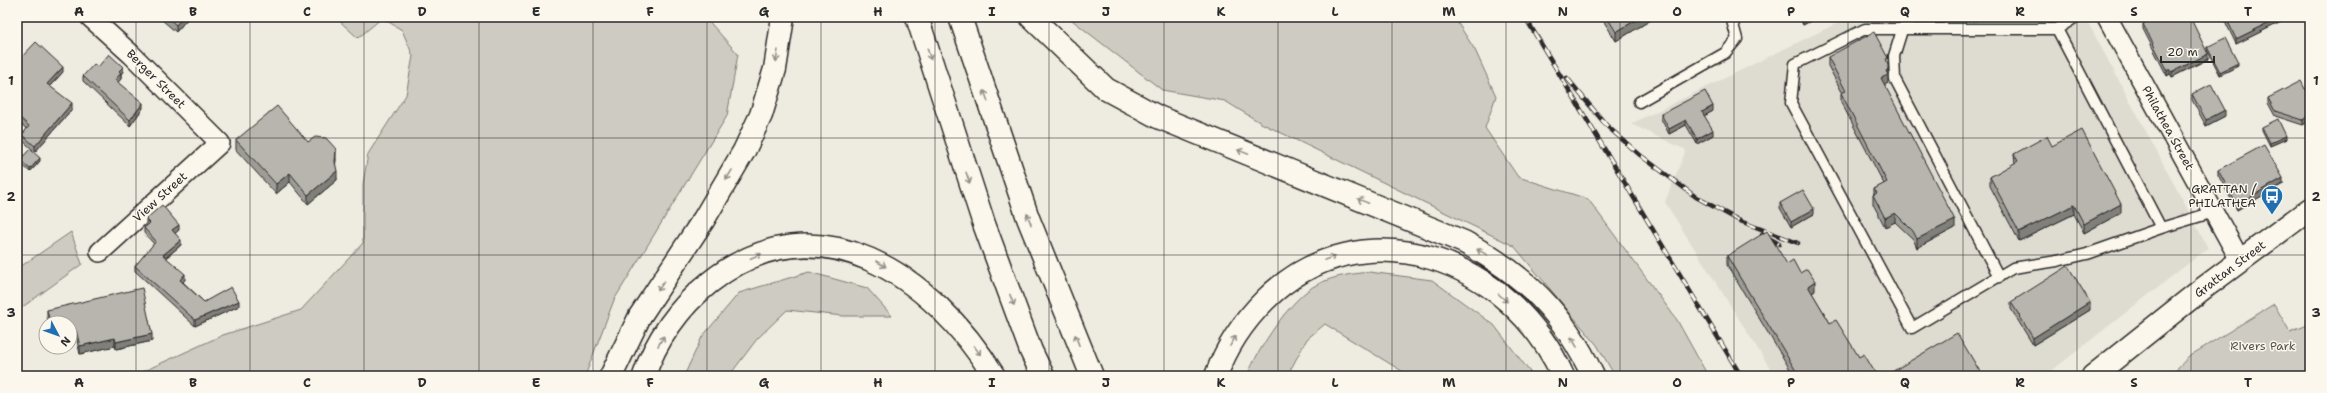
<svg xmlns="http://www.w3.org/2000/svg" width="2327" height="393" viewBox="0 0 2327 393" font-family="'Shantell Sans',sans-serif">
<rect width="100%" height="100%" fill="#eeebe0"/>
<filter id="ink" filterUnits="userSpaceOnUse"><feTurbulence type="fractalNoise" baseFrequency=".025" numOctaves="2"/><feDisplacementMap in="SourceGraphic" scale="8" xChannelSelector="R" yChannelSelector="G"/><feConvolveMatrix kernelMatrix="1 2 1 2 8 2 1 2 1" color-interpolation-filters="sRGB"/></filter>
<g filter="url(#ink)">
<!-- built -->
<path fill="#dedbd1" d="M1850 17H2085L2208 248 2045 376H1775L1665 202 1686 150 1631 124Z"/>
<!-- green -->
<path fill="#cecbc2" stroke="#7c7b76" d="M335 17H705L738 54 727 116 614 300 585 376H133L223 335 301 310 363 243V184L368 154 406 95 413 56 402 30 382 18 358 38Z
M1068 17H1454L1475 50 1496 96 1485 128 1518 177 1588 199 1677 320 1708 376H1615L1597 345 1514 246 1261 123 1225 101 1162 90Z
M71 232 82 264 17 311V269Z
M809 272 867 288 892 316H843L787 310 757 339 729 376H684L702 337 739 293Z
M1369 272 1432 280 1494 325 1533 376H1410L1325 324 1307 339 1287 376H1247C1258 349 1291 297 1318 284 1334 276 1351 274 1369 272Z
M2274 304 2290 332 2310 324V376H2169L2191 355Z"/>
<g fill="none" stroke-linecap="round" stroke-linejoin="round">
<!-- service casing -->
<g stroke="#2b2b2b" stroke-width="13">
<path id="service" d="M1903 27 1894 56 1895 79 1999 277
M2057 29 2161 228 2087 254 2057 261 2013 268 1912 328 1791 103 1795 64 1865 29H2057L2076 17
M1639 102 1725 53 1737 39 1731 17
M2161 228 2214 212"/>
</g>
<!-- minor casing -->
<g stroke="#2b2b2b" stroke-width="22">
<path id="minor" d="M90 17 132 55 220 143 100 252
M2107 17 2240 260"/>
</g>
<!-- secondary casing -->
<g stroke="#2b2b2b" stroke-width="25">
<path id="secondary" d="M2093 376 2201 290 2310 209"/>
</g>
<!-- motorway casing -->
<g stroke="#2b2b2b" stroke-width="25">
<path id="motorway" d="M917 17 984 224 1031 351 1043 376
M960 17 1028 218 1092 376
M1031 17 1106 89 1158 117 1464 242C1524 274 1564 313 1593 376
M611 376 640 316 704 219 744 151 761 115 775 69 783 17
M644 376C655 341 680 306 709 283 818 195 933 277 994 376
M1216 376C1226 348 1244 321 1265 300 1363 203 1511 260 1563 376"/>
</g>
<!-- service -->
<use href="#service" stroke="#fbf7ec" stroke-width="10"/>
<!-- minor -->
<use href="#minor" stroke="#fbf7ec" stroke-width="19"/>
<!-- secondary -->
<use href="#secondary" stroke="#fbf7ec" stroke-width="22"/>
<!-- motorway -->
<use href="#motorway" stroke="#fbf7ec" stroke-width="22"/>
<!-- rail casing -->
<g stroke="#2b2b2b" stroke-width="4.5">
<path id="rail" d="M1525 17 1741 376
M1567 78 1607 126 1640 155 1696 197 1740 221 1798 243
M1762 234 1779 244"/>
</g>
<!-- rail -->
<use href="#rail" stroke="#fbf7ec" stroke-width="3" stroke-dasharray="9" stroke-linecap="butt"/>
</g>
<!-- wall -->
<path fill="#9e9c96" stroke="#2b2b2b" d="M162 17H189L176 32 162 20Z
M1601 17H1656L1616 41Z
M1799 17H1818L1803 25Z
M2143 17H2197L2191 20 2208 59 2172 77 2170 74 2167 76 2143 29V24L2144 23 2143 22Z
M2223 17H2291L2236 44Z
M2207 47 2238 66 2220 75 2207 50Z
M1828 57 1888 64V83L1884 85 1955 228 1917 248 1913 239 1895 222 1885 227 1873 204V195L1874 194V189L1884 184 1841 102V93L1842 92 1828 66Z
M17 62 63 72 50 86 72 109 35 152 22 140V135L27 129 17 121Z
M123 72 121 74V79L118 82 143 108 130 126 83 81V76Z
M2305 89H2310V120L2303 125 2275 116 2268 103V98Z
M2192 94 2225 116 2206 126 2192 100Z
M1713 111 1704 116 1713 135 1697 144 1686 125 1669 134 1661 119V114Z
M2262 127 2286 139 2270 146 2262 130Z
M236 140 308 142 336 159 335 165 337 180 308 204 290 182 276 194 236 150Z
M2052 146 2121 213 2084 233 2074 214 2019 241 1990 186V177L2015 164 2014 154Z
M20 160 40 161 30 172 20 163Z
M2218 170 2283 184 2237 210 2218 175Z
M1780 203 1814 214 1791 227 1780 208Z
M146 219 179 230 175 233 181 245 166 258 185 280 183 282 204 302 239 306 195 326 135 271V266L154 244 144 233V228L147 226 146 225Z
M1727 256 1787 264 1800 273 1815 291 1812 293 1830 323 1859 357 1877 376H1794L1727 265Z
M2011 302 2090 310 2033 345 2011 309Z
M47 310 152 341 116 349 115 346 80 354 76 337 70 338V323H49L47 317Z"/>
<!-- shaded-wall -->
<path fill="#817f7a" stroke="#2b2b2b" d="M183 17H189L176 32V25Z
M1641 17H1656L1616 41V32Z
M1809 17H1818L1803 25V20Z
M2189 17H2197L2189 21Z
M2281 17H2291L2236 44V39Z
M2208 54V59L2172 77V72Z
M2238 63V66L2220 75V72Z
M63 67V72L47 89V84Z
M123 67V72L121 74V79L115 86V80L119 71Z
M1888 69V83L1881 87V78L1886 71Z
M2170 69V74L2167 76V71Z
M72 103V109L35 152V146Z
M143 103V108L130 126V120Z
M1713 106V111L1702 117V112Z
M2225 110V116L2206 126V120Z
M2310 114V120L2303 125V120Z
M1686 120V125L1669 134V129Z
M1713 130V135L1697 144V139Z
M2286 136V139L2270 146V143Z
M336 149V159L335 172V162Z
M40 158V161L30 172V169Z
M337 171V180L308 204V195Z
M290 173V182L276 194V184Z
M2283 178V184L2237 210V205Z
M2121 204V213L2084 233V224Z
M2074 205V214L2019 241V232Z
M1814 209V214L1791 227V222Z
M1895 213V222L1885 227V218Z
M1955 220V228L1917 248V239Z
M179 225V230L172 236V230Z
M181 240V245L163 260V255Z
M185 274V280L180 285V280Z
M1815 281V291L1808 295V286Z
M239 301V306L195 326V320Z
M2090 302V310L2033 345V338Z
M76 330V337L70 338V331Z
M152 334V341L116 349V342Z
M115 338V346L80 354V346Z"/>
<!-- building -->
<path fill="#b8b5ae" stroke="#2b2b2b" d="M167 17H183L176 25Z
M1607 17H1641L1616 32Z
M1802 17H1809L1803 20Z
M2144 17H2190L2208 54 2172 72 2170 69 2167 71 2143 24 2146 22Z
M2226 17H2281L2236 39Z
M1874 32 1888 58 1886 59 1888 64V69L1886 71 1888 75 1881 78 1955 220 1917 239 1913 231 1895 213 1885 218 1873 195 1877 193 1874 189 1887 182 1841 93 1846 91 1828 57Z
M2225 38 2238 63 2220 72 2207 47Z
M36 42 63 67 47 84 72 103 35 146 22 135 29 126 17 115V62Z
M109 54 123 67 119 71 121 73 115 80 143 103 130 120 83 76 94 64 98 67Z
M2301 81 2305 89H2310V114L2303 120 2275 111 2268 98Z
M2211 84 2225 110 2206 120 2192 94Z
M1705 91 1713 106 1702 112 1713 130 1697 139 1686 120 1669 129 1661 114Z
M277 106 308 142 315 137 326 138 336 149 335 162 337 171 308 195 290 173 276 184 236 140Z
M2278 119 2286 136 2270 143 2262 127Z
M2082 130 2121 204 2084 224 2074 205 2019 232 1990 177 2018 161 2014 154 2047 136 2052 146Z
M2264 145 2283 178 2237 205 2218 170Z
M30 149 40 158 30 169 20 160Z
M1803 190 1814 209 1791 222 1780 203Z
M162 205 179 225 172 230 181 240 163 255 185 274 180 280 204 302 231 287 239 301 195 320 135 266 156 241 144 228 150 223 146 219Z
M1767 231 1787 264 1793 260 1800 273 1807 269 1815 281 1808 286 1830 323 1836 320 1859 357 1864 354 1877 376H1799L1727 256Z
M2068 266 2090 302 2033 338 2011 302Z
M142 288 152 334 116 342 115 338 80 346 76 330 70 331V323H50L47 310Z
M1957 333 1982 375 1980 376H1885Z"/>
<!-- one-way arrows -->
<defs><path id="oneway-shaft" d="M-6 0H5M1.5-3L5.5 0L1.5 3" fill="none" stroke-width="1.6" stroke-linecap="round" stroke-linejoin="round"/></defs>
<g stroke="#93918c">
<use href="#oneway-shaft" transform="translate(929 54) rotate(72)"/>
<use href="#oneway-shaft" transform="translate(777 56) rotate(99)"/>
<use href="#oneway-shaft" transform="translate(986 96) rotate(-109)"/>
<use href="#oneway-shaft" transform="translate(1243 152) rotate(-158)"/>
<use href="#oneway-shaft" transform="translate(729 175) rotate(121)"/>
<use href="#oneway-shaft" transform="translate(968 178) rotate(71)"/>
<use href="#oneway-shaft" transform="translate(1363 201) rotate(-158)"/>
<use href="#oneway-shaft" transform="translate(1029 219) rotate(-111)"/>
<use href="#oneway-shaft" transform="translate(1482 252) rotate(-151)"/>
<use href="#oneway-shaft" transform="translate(756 256) rotate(-23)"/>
<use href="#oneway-shaft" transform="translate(1330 258) rotate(-19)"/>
<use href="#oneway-shaft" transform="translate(881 264) rotate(30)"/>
<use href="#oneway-shaft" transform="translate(661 286) rotate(125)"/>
<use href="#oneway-shaft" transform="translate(1503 298) rotate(42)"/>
<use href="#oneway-shaft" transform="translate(1012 300) rotate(69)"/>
<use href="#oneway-shaft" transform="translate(1077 340) rotate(-111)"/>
<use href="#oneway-shaft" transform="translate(661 341) rotate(-60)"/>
<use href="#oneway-shaft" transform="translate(1233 341) rotate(-59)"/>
<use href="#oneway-shaft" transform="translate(1574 342) rotate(-121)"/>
<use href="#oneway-shaft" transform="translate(977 350) rotate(55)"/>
</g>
</g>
<!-- grid -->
<path fill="none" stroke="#2b2b2b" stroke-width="1" stroke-opacity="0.55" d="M136 17V376M250 17V376M364 17V376M479 17V376M593 17V376M707 17V376M821 17V376M935 17V376M1049 17V376M1164 17V376M1278 17V376M1392 17V376M1506 17V376M1620 17V376M1734 17V376M1848 17V376M1963 17V376M2077 17V376M2191 17V376M17 138H2310M17 255H2310"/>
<!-- icons -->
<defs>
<g id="bus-pin" transform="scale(1.15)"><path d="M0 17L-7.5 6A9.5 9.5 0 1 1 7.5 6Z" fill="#1f6fb2" stroke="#fbf7ec"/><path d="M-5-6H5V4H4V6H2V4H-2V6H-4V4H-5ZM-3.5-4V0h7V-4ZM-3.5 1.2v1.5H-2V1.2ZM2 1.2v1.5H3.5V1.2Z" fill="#fff"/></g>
</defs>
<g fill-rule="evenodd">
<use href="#bus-pin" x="2272" y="196"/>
</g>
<g text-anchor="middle" stroke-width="3" stroke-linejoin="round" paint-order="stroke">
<!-- street labels -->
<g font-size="12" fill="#2b2b2b" stroke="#fbf7ec">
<text transform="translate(156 79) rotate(45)" y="4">Berger Street</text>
<text transform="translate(2168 128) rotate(61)" y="4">Philathea Street</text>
<text transform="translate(160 197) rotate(-42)" y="4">View Street</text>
<text transform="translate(2230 269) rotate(-37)" y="4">Grattan Street</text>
</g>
<!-- poi labels -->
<g font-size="12" fill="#2b2b2b" stroke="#fbf7ec" text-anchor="end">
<text x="2256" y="193">GRATTAN /<tspan x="2256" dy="14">PHILATHEA</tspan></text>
</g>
<!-- park labels -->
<g font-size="12" fill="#545351" stroke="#fbf7ec">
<text x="2263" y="350">Rivers Park</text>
</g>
</g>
<!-- margin -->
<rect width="2327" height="393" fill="none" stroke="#fbf7ec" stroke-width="44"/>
<!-- north arrow -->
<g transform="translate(58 335) rotate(131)"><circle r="19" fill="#fbf7ec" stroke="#a8a59f"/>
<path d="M0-3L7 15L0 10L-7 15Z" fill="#1f6fb2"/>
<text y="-6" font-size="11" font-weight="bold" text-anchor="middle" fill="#2b2b2b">N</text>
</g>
<!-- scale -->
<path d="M2161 56v6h53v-6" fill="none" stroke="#2b2b2b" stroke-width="2"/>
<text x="2167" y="56" font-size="12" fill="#2b2b2b" stroke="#fbf7ec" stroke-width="3" paint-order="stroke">20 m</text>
<rect x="22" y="22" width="2283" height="349" fill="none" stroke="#2b2b2b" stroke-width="1.5"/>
<g font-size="13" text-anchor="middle" font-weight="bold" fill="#2b2b2b">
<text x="79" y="16">A</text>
<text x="193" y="16">B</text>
<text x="307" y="16">C</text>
<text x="422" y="16">D</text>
<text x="536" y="16">E</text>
<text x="650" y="16">F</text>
<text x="764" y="16">G</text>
<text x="878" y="16">H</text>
<text x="992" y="16">I</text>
<text x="1106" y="16">J</text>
<text x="1221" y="16">K</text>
<text x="1335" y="16">L</text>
<text x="1449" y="16">M</text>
<text x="1563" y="16">N</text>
<text x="1677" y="16">O</text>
<text x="1791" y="16">P</text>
<text x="1905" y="16">Q</text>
<text x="2020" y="16">R</text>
<text x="2134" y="16">S</text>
<text x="2248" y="16">T</text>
<text x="11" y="85">1</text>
<text x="2316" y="85">1</text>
<text x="11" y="201">2</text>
<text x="2316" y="201">2</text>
<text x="11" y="317">3</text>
<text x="2316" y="317">3</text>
<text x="79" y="387">A</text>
<text x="193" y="387">B</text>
<text x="307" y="387">C</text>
<text x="422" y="387">D</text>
<text x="536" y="387">E</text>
<text x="650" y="387">F</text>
<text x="764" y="387">G</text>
<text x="878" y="387">H</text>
<text x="992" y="387">I</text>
<text x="1106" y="387">J</text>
<text x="1221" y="387">K</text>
<text x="1335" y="387">L</text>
<text x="1449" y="387">M</text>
<text x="1563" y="387">N</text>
<text x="1677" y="387">O</text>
<text x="1791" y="387">P</text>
<text x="1905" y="387">Q</text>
<text x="2020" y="387">R</text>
<text x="2134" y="387">S</text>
<text x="2248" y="387">T</text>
</g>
</svg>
